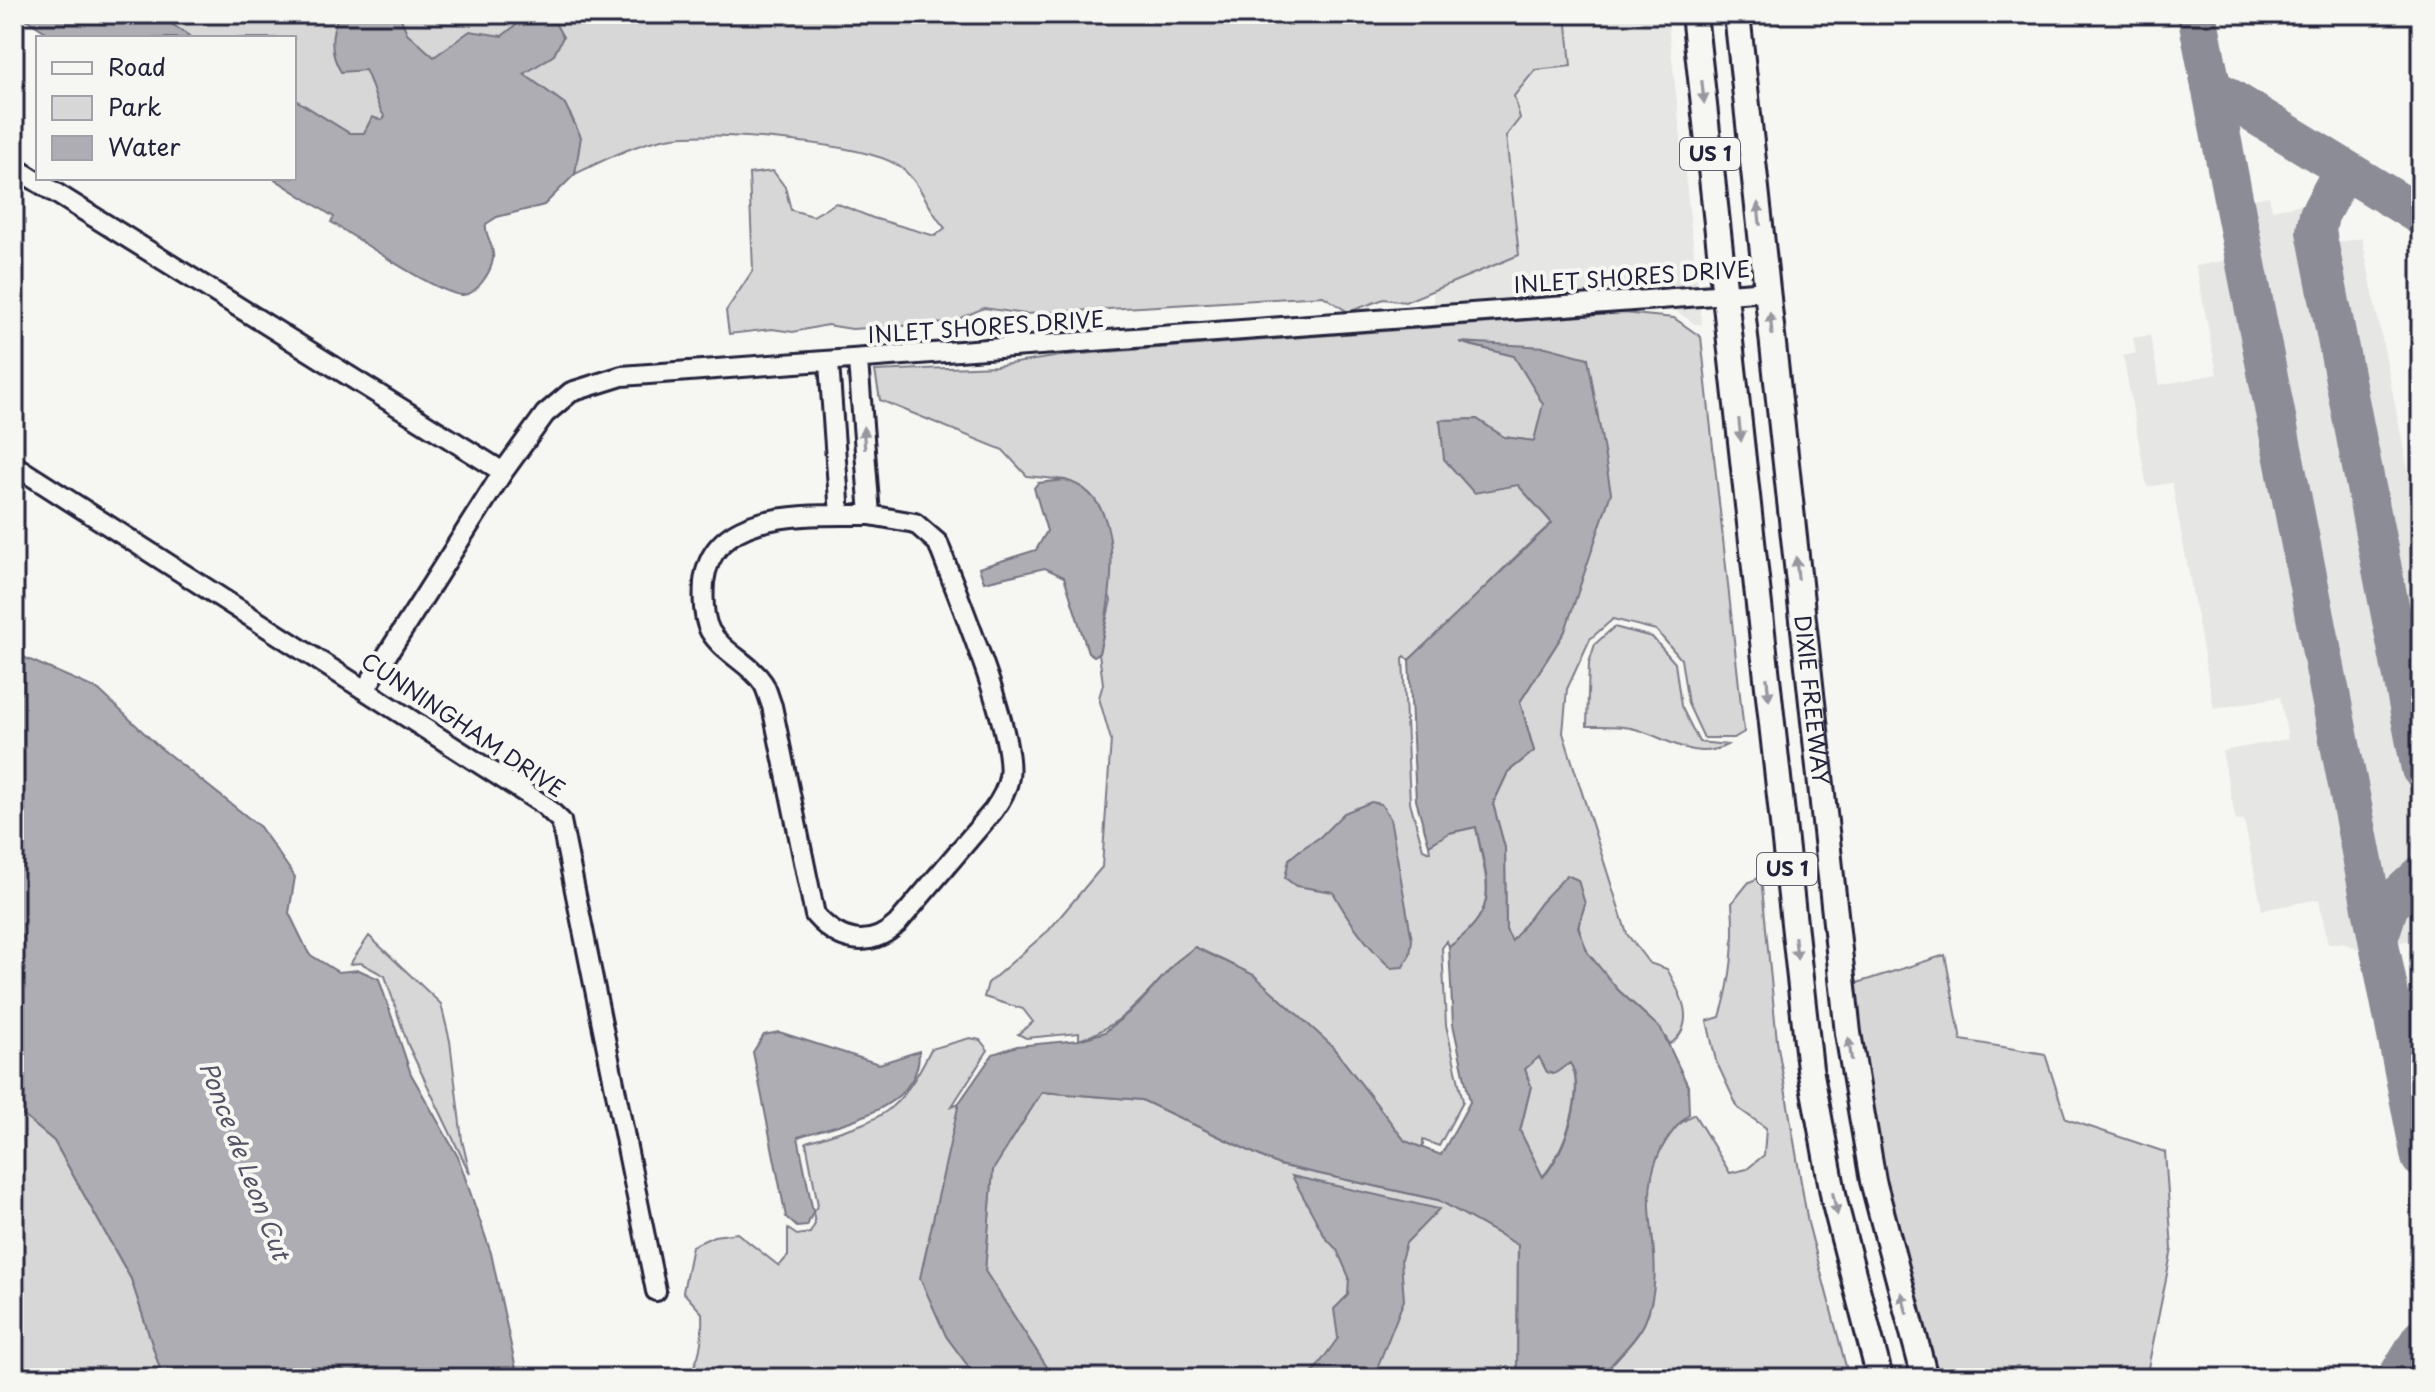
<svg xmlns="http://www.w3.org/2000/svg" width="2435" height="1392" viewBox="0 0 2435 1392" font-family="'Playpen Sans',sans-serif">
<rect width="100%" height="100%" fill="#f6f6f2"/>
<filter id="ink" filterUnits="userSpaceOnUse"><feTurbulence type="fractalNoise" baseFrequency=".0125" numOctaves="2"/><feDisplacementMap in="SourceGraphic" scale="16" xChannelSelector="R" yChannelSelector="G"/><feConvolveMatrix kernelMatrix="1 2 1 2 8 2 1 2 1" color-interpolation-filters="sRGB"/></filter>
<g filter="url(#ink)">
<!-- built -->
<path fill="#e6e6e4" d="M1562 14H1667L1702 324H1695L1676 311 1624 306 1434 322 1433 289 1515 215 1505 137 1520 118 1513 91 1529 81Z
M2269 196 2272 210 2309 203 2319 215 2329 244 2362 238 2421 536V938L2363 950 2343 943 2328 944 2319 899 2262 910 2244 820 2236 821 2222 751 2288 739 2280 697 2214 709 2172 483 2147 487 2123 356 2136 353 2133 338 2150 335 2160 385 2217 374 2196 266 2227 260 2217 206Z"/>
<!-- green -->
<path fill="#d7d7d7" stroke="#7c7c89" stroke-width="2" d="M157 14H1566L1571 66 1535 70 1514 96 1520 118 1506 136 1519 255 1405 302 1384 299 1348 312 1323 296 1025 314 984 308 949 323 852 329 827 325 793 332 772 329 729 334 726 311 753 270 749 174 773 171 785 187 791 210 813 216 836 203 873 218 935 236 945 228C927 209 921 180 897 165 862 143 716 131 673 137 639 142 606 159 575 174 584 114 570 108 523 74L398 134 349 133 294 99V38H192Z
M1623 313 1674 318 1701 337 1744 732 1734 738H1704L1688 704 1681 659 1656 630 1613 619 1590 639 1567 689 1563 733 1627 934 1649 963 1667 969C1681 994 1698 1024 1670 1044 1648 1006 1584 976 1579 928 1578 921 1583 911 1585 904L1541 902 1512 942 1506 930 1505 848 1493 804 1508 772 1534 751 1520 702 1565 631 1588 358 1465 344 1514 356 1544 404 1534 441 1504 437 1477 419 1440 421 1518 485 1552 523C1502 566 1460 617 1409 660L1405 656 1403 659 1410 802 1423 849 1430 852 1429 845 1449 833 1476 827C1486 884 1503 909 1449 947L1447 941 1442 948 1446 1025 1463 1101 1439 1146 1423 1140V1148L1405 1141 1331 1045 1177 961C1148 994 1122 1026 1079 1040V1033L1026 1038 1018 1034 1033 1022 1023 1009 984 997 988 983 1049 930 1102 867 1111 740 1099 698 1103 684 1099 653 1111 600 1065 480 1027 476 1003 450 880 400 875 371 996 366 1067 355Z
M1614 627 1652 637 1675 663 1681 706 1699 742 1727 745C1693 763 1664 735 1631 728 1617 725 1601 726 1587 726L1589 663 1595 644Z
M1761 877 1777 1041 1808 1223 1849 1378H1608L1607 1370C1619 1355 1639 1338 1645 1321 1667 1267 1626 1176 1669 1133 1676 1125 1686 1120 1694 1114L1730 1173 1747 1169 1764 1155 1766 1128 1738 1108 1716 1061 1707 1021 1720 1017C1732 978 1735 944 1732 903L1749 882Z
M369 936 441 1004 450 1041 462 1140 470 1174 408 1045 385 976 361 963 350 964Z
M1945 955 1961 1040 2045 1054 2066 1119 2165 1152 2172 1249 2146 1378H1935L1897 1248 1851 985Z
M970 1038 980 1040 988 1050 952 1106 959 1103 946 1336 977 1378H684C702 1365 703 1335 702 1313L683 1292 692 1246 714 1236 737 1233 779 1266 788 1256V1229L797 1235 810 1233 815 1224 813 1212 818 1205 806 1142C879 1119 895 1121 931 1049Z
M1539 1056 1547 1072 1553 1074 1570 1063C1587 1089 1563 1156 1542 1177L1520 1131 1531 1086 1525 1069Z
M1042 1092 1142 1100 1279 1165 1438 1200 1518 1245 1517 1378H1054L985 1272 993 1169Z
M14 1108 54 1141 131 1279 163 1378H14Z"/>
<!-- water -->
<path fill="#adadb3" stroke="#757583" stroke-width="2" fill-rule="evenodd" d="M18 14H157L192 38H55Z
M339 14H399L407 33 434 57 470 31 502 36 530 14H550L563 37 554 55 524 74 565 104 581 137 575 174 544 205 497 217 486 224C484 235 495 246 493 259 491 272 476 296 462 295 435 293 357 238 331 222L334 217 273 178H294V99L349 133H364L372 117 381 120 385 117C374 103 374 86 365 70L341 72C329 53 330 34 339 14Z
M1459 342 1546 347 1588 358 1611 493 1565 631 1520 702 1534 751 1508 772 1493 804 1505 848 1506 930 1512 941 1541 902 1567 875 1578 880 1585 904 1578 927 1588 953 1618 990 1661 1029 1688 1086 1689 1114C1613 1184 1677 1246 1645 1322 1638 1338 1619 1355 1607 1370L1608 1378H1517L1518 1245 1438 1200 1279 1165 1142 1100 1042 1092 993 1170 985 1271 1054 1378H977L946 1336 920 1278 959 1103 993 1054 1017 1046 1079 1040 1105 1032 1138 1005 1177 961 1195 947 1254 975 1331 1045 1405 1141 1441 1155 1470 1102 1453 1024 1449 947C1502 909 1488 884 1476 827L1449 833 1429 845 1416 800 1409 660 1552 523 1518 485 1474 493 1444 459 1440 420 1477 419 1504 437 1534 441 1543 404 1514 356ZM1539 1057 1547 1072 1554 1074 1570 1063C1588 1088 1563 1157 1543 1177L1520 1131 1531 1086 1525 1069Z
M1065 480C1132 498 1110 604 1099 653L1094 656 1088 652 1064 577 1045 568 984 582 979 568 1036 550 1047 531 1034 488 1038 483Z
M14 653 99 690 158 746 260 827 295 877 289 913 309 954 338 972 359 970 379 979 411 1074 458 1157 491 1253 518 1378H163L131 1279 54 1141 14 1108Z
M1371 802 1381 804 1390 818 1412 940 1410 955 1403 967 1391 968C1367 946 1349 922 1333 892L1296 886 1285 878 1289 859 1300 850 1320 837 1344 813Z
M779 1032 879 1064 919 1051C921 1110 841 1123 798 1137L813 1212 807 1226 797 1227 786 1217 753 1052 764 1035Z
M1292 1176 1439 1209 1406 1243 1401 1260 1404 1300 1373 1378H1309L1338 1338 1334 1309 1348 1295 1349 1277 1337 1250 1325 1237Z"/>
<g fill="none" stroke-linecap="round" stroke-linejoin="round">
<!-- taxiway -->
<path stroke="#8c8c96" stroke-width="40" d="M2197 14 2421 1158
M2211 87 2421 216
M2344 169 2319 215 2316 231 2421 769
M2378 939 2389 905 2421 875
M2397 1378 2421 1339"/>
<!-- minor casing -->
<g stroke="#22223b" stroke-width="24">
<path id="minor" d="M14 167 503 472
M858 361 870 515
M829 363 840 515
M14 465 544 805 561 821 656 1291
M870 515 915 523 938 543C956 593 1016 732 1009 777 1007 790 1001 800 993 811L897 924C869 950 839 942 815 915L772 706C769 699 767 689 763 683 750 663 723 653 710 631 703 618 703 597 704 582 713 506 814 516 870 515Z
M366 688 503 472 545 414 571 392 622 376 1768 291"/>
</g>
<!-- major casing -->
<g stroke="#22223b" stroke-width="30">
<g id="major">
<path d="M1694 14 1810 1069 1835 1204 1880 1378"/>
<path id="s1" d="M1737 14 1848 1033 1873 1181 1925 1378"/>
</g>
</g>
<!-- minor -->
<use href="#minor" stroke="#f6f6f2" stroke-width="18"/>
<!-- major -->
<use href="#major" stroke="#f6f6f2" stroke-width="24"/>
</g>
<!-- one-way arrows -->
<defs><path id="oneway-solid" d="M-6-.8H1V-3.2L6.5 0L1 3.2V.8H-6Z" transform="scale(2)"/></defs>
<g fill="#9797a0">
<use href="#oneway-solid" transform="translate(1703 92) rotate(84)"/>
<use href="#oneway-solid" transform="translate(1759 214) rotate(-96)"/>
<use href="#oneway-solid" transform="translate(1771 324) rotate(-96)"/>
<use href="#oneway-solid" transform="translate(1740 430) rotate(84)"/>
<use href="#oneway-solid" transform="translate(864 438) rotate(-94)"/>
<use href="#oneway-solid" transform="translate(1797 568) rotate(-96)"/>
<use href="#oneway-solid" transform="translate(1768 689) rotate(84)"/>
<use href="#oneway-solid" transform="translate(1796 948) rotate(84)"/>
<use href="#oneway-solid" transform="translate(1850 1049) rotate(-98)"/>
<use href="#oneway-solid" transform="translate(1835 1204) rotate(78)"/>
<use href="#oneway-solid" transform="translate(1904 1303) rotate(-105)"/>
</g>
</g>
<g text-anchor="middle" stroke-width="8" stroke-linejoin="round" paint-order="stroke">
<!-- shield labels -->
<g fill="#f6f6f2" stroke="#626272" stroke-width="2">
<rect x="1680" y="138" width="60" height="32" rx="6"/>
<rect x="1757" y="853" width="60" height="32" rx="6"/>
</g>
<g font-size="20" font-weight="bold" fill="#22223b">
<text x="1710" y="161">US 1</text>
<text x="1787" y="876">US 1</text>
</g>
<!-- street labels -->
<g font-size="22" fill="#22223b" stroke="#f6f6f2">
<text transform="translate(1632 277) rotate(-4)" y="8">INLET SHORES DRIVE</text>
<text transform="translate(986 327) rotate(-4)" y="8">INLET SHORES DRIVE</text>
<text dy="8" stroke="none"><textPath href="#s1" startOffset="690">DIXIE FREEWAY</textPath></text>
<text transform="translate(463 725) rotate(34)" y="8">CUNNINGHAM DRIVE</text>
</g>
<!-- water labels -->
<g font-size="24" font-style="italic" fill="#535365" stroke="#f6f6f2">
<text transform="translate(244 1161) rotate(69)" y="8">Ponce de Leon Cut</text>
</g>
</g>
<!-- margin -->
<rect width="2435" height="1392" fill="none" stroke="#f6f6f2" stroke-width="48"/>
<rect x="24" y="24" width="2387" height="1344" fill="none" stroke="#22223b" stroke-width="3" filter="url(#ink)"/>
<!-- legend -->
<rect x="36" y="36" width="260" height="144" fill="#f6f6f2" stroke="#a1a1a9" stroke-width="2"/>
<rect x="52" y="62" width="40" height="12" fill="#f6f6f2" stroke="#a1a1a9" stroke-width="2"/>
<text x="108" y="76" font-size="24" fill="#22223b">Road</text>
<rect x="52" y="96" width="40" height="24" fill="#d7d7d7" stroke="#a1a1a9" stroke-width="2"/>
<text x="108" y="116" font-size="24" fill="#22223b">Park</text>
<rect x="52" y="136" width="40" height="24" fill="#adadb3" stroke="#a1a1a9" stroke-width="2"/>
<text x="108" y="156" font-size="24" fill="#22223b">Water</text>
</svg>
